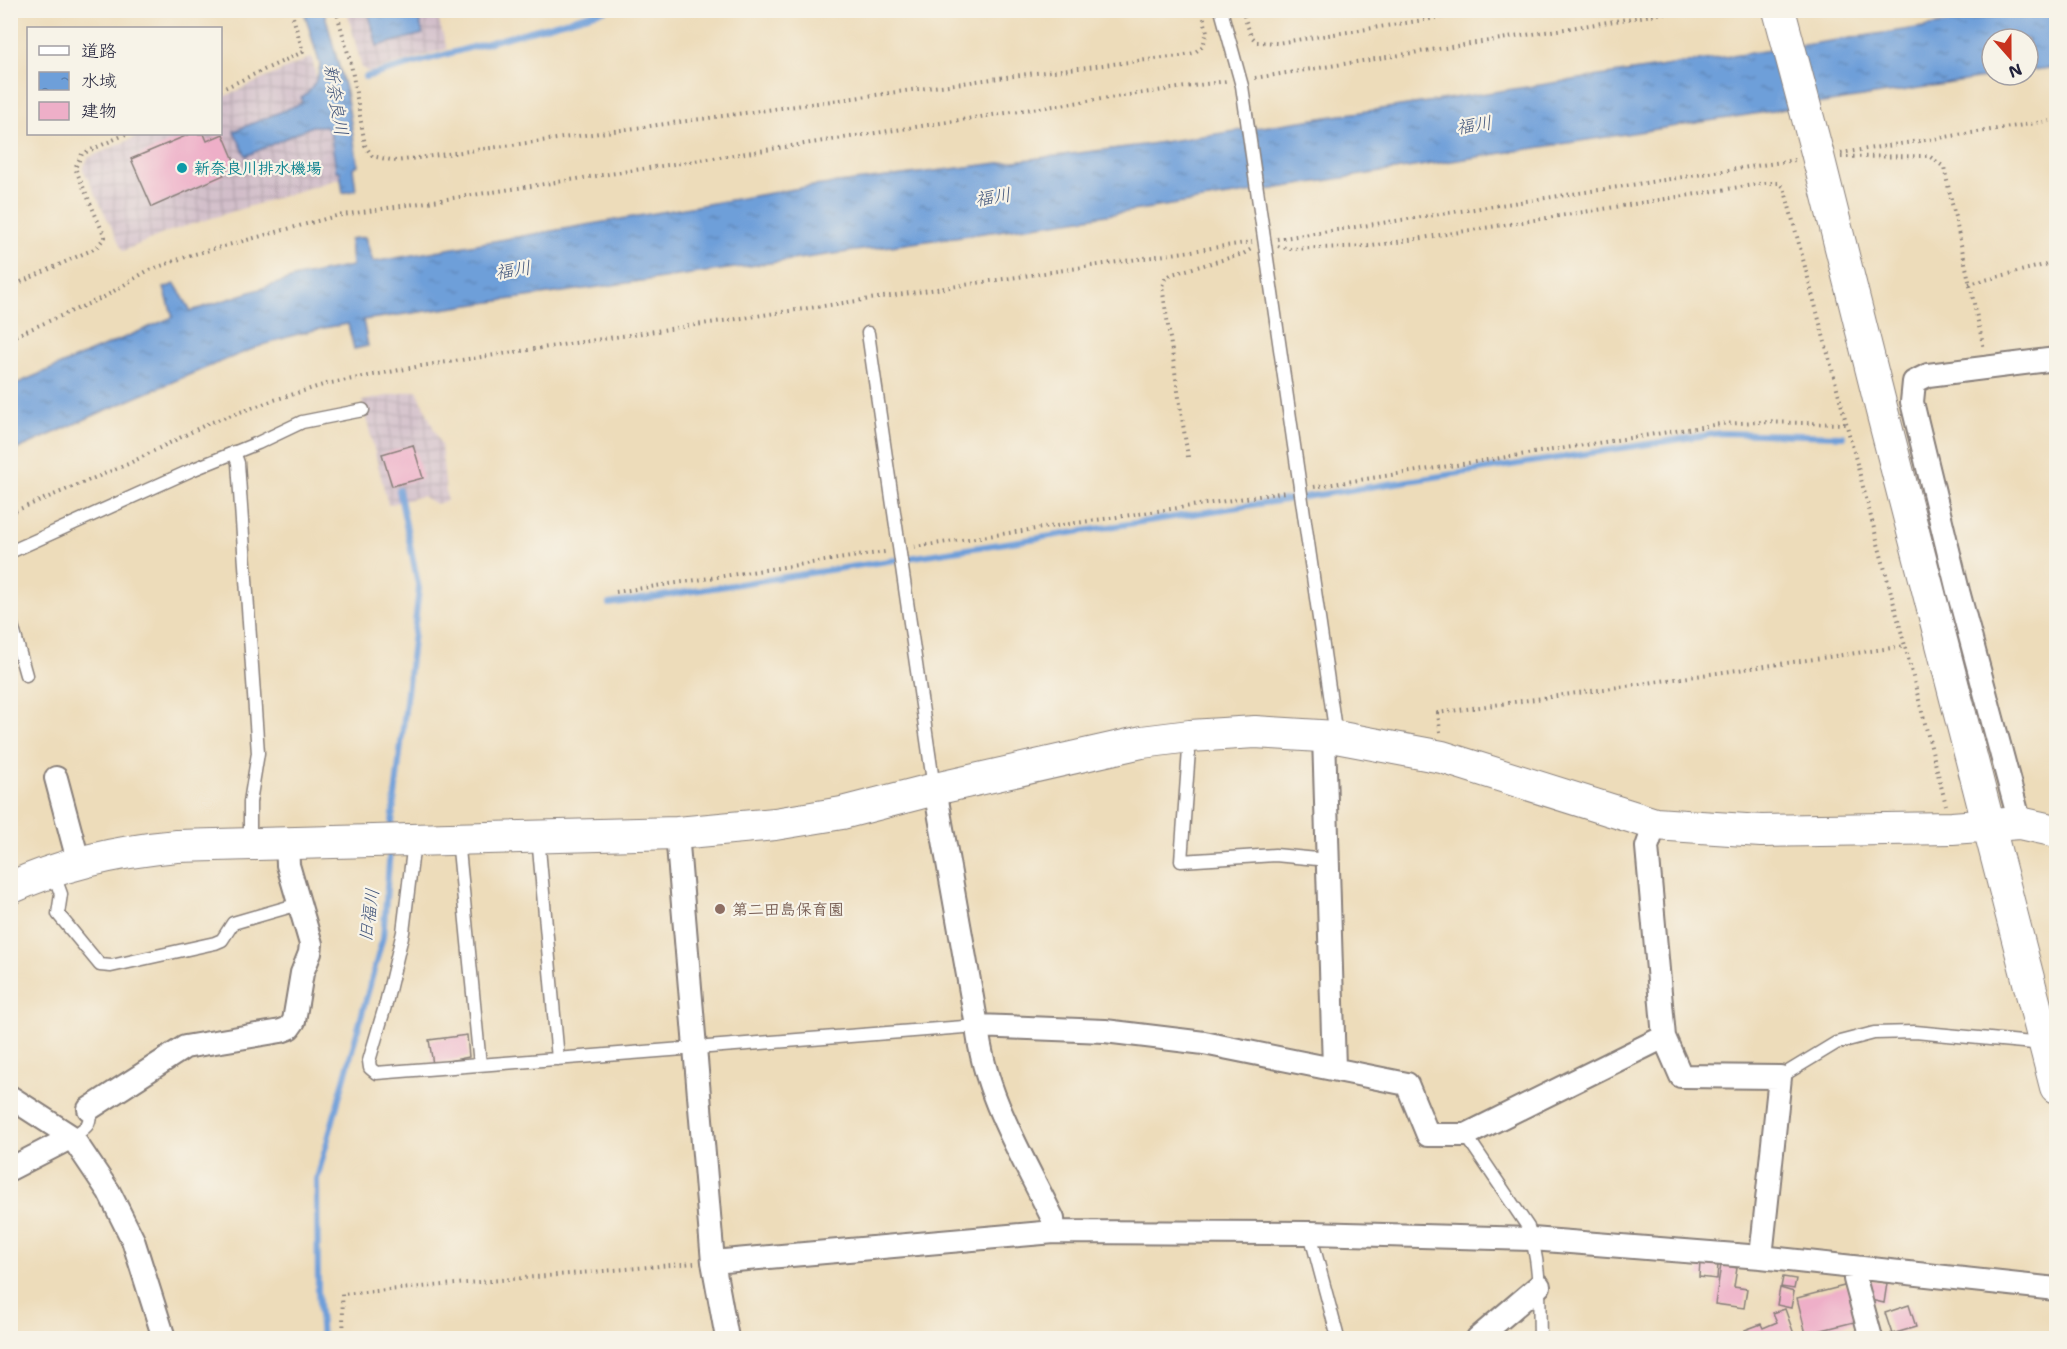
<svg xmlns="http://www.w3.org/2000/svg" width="2067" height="1349" viewBox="0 0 2067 1349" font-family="'Shantell Sans','Klee One',sans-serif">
<defs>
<pattern id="industrial-grid" width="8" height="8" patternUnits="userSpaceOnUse" patternTransform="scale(1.5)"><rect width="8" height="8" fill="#d1bdc9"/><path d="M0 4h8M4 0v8" fill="none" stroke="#b3a2ae"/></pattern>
<pattern id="water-ripples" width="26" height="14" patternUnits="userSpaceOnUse" patternTransform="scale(1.5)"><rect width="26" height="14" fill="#6e9fd9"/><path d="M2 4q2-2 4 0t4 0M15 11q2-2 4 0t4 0" fill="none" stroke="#5a81b1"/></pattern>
</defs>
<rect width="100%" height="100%" fill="#f7f3e8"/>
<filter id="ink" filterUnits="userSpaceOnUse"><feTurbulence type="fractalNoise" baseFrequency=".0167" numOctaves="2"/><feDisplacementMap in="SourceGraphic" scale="12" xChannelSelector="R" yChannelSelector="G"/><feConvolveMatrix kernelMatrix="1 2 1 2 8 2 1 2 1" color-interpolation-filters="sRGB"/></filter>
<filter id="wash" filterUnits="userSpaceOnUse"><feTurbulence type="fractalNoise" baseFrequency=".008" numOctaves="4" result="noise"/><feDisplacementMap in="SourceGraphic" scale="24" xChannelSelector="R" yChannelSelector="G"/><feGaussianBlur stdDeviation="1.35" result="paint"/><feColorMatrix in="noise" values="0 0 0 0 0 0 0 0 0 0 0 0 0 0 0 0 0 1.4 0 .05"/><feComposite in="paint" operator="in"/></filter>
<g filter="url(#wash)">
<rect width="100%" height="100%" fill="#eddcba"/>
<!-- industrial -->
<path fill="url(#industrial-grid)" d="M347 11H436L447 49 369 72 362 68Z
M312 57 326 126 331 135 335 170H340L341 178 170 231 123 251 83 169 88 158 143 134H220L221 98Z
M417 390 441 445 447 501 436 504 422 496 388 505 362 401Z"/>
<!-- water -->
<path fill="url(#water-ripples)" stroke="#48608a" stroke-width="1.5" d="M304 11H324L346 93 358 165 353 168 356 190 343 193 340 171H336L331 135 326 126H312L246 156 234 131 302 103 301 98C313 90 318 79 320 65Z
M368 11H417L423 34 377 46Z
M2029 11H2056V67L2028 71V39H1992V75H2003L1055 223 363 320 368 346 354 349 348 324C291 331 244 352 191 374 131 399 71 425 11 452V386L173 317 164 288 175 284 191 311 297 277 352 266 350 239 365 237 373 262 806 187 1143 145Z"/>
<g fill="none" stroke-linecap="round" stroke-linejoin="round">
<!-- stream -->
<path stroke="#6e9fd9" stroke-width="6" d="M365 77 606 10
M609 604 1720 433 1843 436
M391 831 419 589 399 490
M322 1338 318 1291 317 1179 383 937 390 850"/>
</g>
<g id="blocks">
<!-- building -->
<path fill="#eeafc8" d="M190 134H204L207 141 223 134 236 165 222 171 224 175 152 207 131 159Z
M413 445 423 478 392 486 382 454Z
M467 1035 469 1057 433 1064 429 1040Z
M1700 1262 1718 1264 1717 1279 1699 1277Z
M1721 1265 1737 1268 1734 1287 1747 1289 1744 1308 1715 1304Z
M1783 1277 1796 1279 1794 1289 1781 1287Z
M1869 1280 1887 1283 1884 1303 1866 1299Z
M1848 1285 1858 1321 1806 1334 1797 1298Z
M1780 1288 1794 1292 1791 1308 1777 1305Z
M1909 1305 1916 1327 1892 1334 1885 1313Z
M1785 1309 1794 1334 1783 1338H1749L1745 1330 1761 1324 1763 1328 1777 1322 1773 1313Z"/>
</g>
</g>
<g filter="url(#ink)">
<use href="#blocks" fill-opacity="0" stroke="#887f7a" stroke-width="1.5"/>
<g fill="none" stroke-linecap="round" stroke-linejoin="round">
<!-- lane casing -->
<g stroke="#887f7a" stroke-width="15">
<path id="lane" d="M1221 10 1242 86 1336 736
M868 333 934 788
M234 452 238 463 258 753 250 802V843
M10 552 194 469 258 443 302 422 363 410
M10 618 26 675
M1190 736 1181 861 1275 855 1328 860
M538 837 558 1059
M458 839 480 1065
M414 842 403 932 386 1003 369 1061 370 1068 376 1073 977 1026
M53 872 61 894 58 914 100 965 111 966 215 943 222 940 233 923 299 904
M1780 1077 1836 1043 1874 1033 1915 1032 2043 1044
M1466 1135 1528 1227C1541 1262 1539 1301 1540 1338
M72 1137C85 1128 92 1126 89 1109
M1310 1233 1338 1338"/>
</g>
<!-- street casing -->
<g stroke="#887f7a" stroke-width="26">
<path id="street" d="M1324 736 1334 1068
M56 778 79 864
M935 789 977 1026C984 1095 1023 1157 1053 1219L1054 1232
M2020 823 1958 591 1912 402 1914 382 1928 375 2056 359
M1655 824 1647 847 1664 1037 1681 1076 1780 1077 1761 1257
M677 833 713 1262 727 1338
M977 1026 1105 1031 1204 1043 1407 1084 1428 1135H1466L1664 1037
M10 1097 72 1137 109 1192 133 1240 164 1338
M89 1109 185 1047 281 1031 289 1028 294 1021 302 973 310 953 311 944 288 865 287 842
M10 1169 72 1137
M713 1262 1054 1232 1310 1233 1532 1239 1761 1257 2056 1289
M1856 1268 1855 1279 1871 1338
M1478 1338 1539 1286"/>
</g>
<!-- secondary casing -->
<g stroke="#887f7a" stroke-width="34">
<path id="secondary" d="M1779 10 1817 152 1883 415 2056 1087
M10 888C62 864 121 851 177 846L677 833 775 824 842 813 935 789 1142 742 1190 736 1255 732 1336 737 1442 757 1655 824 1761 831 1952 828 2020 823 2056 831"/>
</g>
<!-- path -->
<path stroke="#887f7a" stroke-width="4" stroke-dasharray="1.5 4.5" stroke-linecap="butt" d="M336 10 351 64 365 145 372 156 396 161 1028 74 1180 56 1194 53 1203 46 1207 32 1202 10
M1242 10 1251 36 1257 42 1277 43 1488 10
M1255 78 1684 10
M220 90 303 52 291 10
M1841 153 2056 120
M1841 157 1929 156 1944 167 1984 349
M1277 239 1795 160
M1278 246 1290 249 1372 246 1765 183H1779L1784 187 1905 646
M1969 284 2056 262
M10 287 96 248 105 237 75 168 82 154 126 134
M10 338 104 297 147 271 191 255 336 216 1032 109 1227 81
M1188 457 1162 286 1165 279 1172 274 1243 254 1253 248
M1314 487 1720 424 1759 422 1847 424
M10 513 128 464 209 423 274 400 326 384 421 366 1252 242
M914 547 1286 492
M616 592 885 552
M1440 732 1438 713 1905 646 1946 805
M344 1338 342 1294 694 1263"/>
<!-- lane -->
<use href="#lane" stroke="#fff" stroke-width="12"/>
<!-- street -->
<use href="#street" stroke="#fff" stroke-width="22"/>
<!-- secondary -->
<use href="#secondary" stroke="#fff" stroke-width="32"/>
</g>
</g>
<!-- markers -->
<circle fill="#0f9aa8" stroke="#f7f3e8" stroke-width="2" cx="182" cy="168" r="6"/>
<circle fill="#8d6e63" stroke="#f7f3e8" stroke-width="2" cx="720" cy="909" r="6"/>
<g text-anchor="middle" stroke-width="4.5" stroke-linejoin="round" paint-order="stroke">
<!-- culture labels -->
<g font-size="16" font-weight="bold" fill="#0d838f" stroke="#f7f3e8" text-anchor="start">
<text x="194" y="174">新奈良川排水機場</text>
</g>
<!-- education labels -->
<g font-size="16" font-weight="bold" fill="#785e54" stroke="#f7f3e8" text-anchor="start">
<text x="732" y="915">第二田島保育園</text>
</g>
<!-- water labels -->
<g font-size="18" font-style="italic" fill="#40547a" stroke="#f7f3e8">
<text transform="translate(336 100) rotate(81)" y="6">新奈良川</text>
<text transform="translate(1474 125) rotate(-9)" y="6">福川</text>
<text transform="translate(993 197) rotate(-9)" y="6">福川</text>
<text transform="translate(513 270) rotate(-9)" y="6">福川</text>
<text transform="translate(369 915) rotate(-82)" y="6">旧福川</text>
</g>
</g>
<!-- margin -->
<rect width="2067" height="1349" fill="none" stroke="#f7f3e8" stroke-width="36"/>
<!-- legend -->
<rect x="27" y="27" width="195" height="108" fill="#f7f3e8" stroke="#a29fa3" stroke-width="1.5"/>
<rect x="39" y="46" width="30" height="9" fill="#ffffff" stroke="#a29fa3" stroke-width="1.5"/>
<text x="81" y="57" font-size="18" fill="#22223b">道路</text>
<rect x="39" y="72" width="30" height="18" fill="url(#water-ripples)" stroke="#a29fa3" stroke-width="1.5"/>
<text x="81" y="87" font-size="18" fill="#22223b">水域</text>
<rect x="39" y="102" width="30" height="18" fill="#eeafc8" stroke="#a29fa3" stroke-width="1.5"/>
<text x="81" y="117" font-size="18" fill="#22223b">建物</text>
<!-- north arrow -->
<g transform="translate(2010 57) rotate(159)"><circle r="28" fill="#f7f3e8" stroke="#a29fa3" stroke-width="1.5"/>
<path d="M0-4.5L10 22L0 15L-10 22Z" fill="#c8321e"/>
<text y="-9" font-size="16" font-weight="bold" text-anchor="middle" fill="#22223b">N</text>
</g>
</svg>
